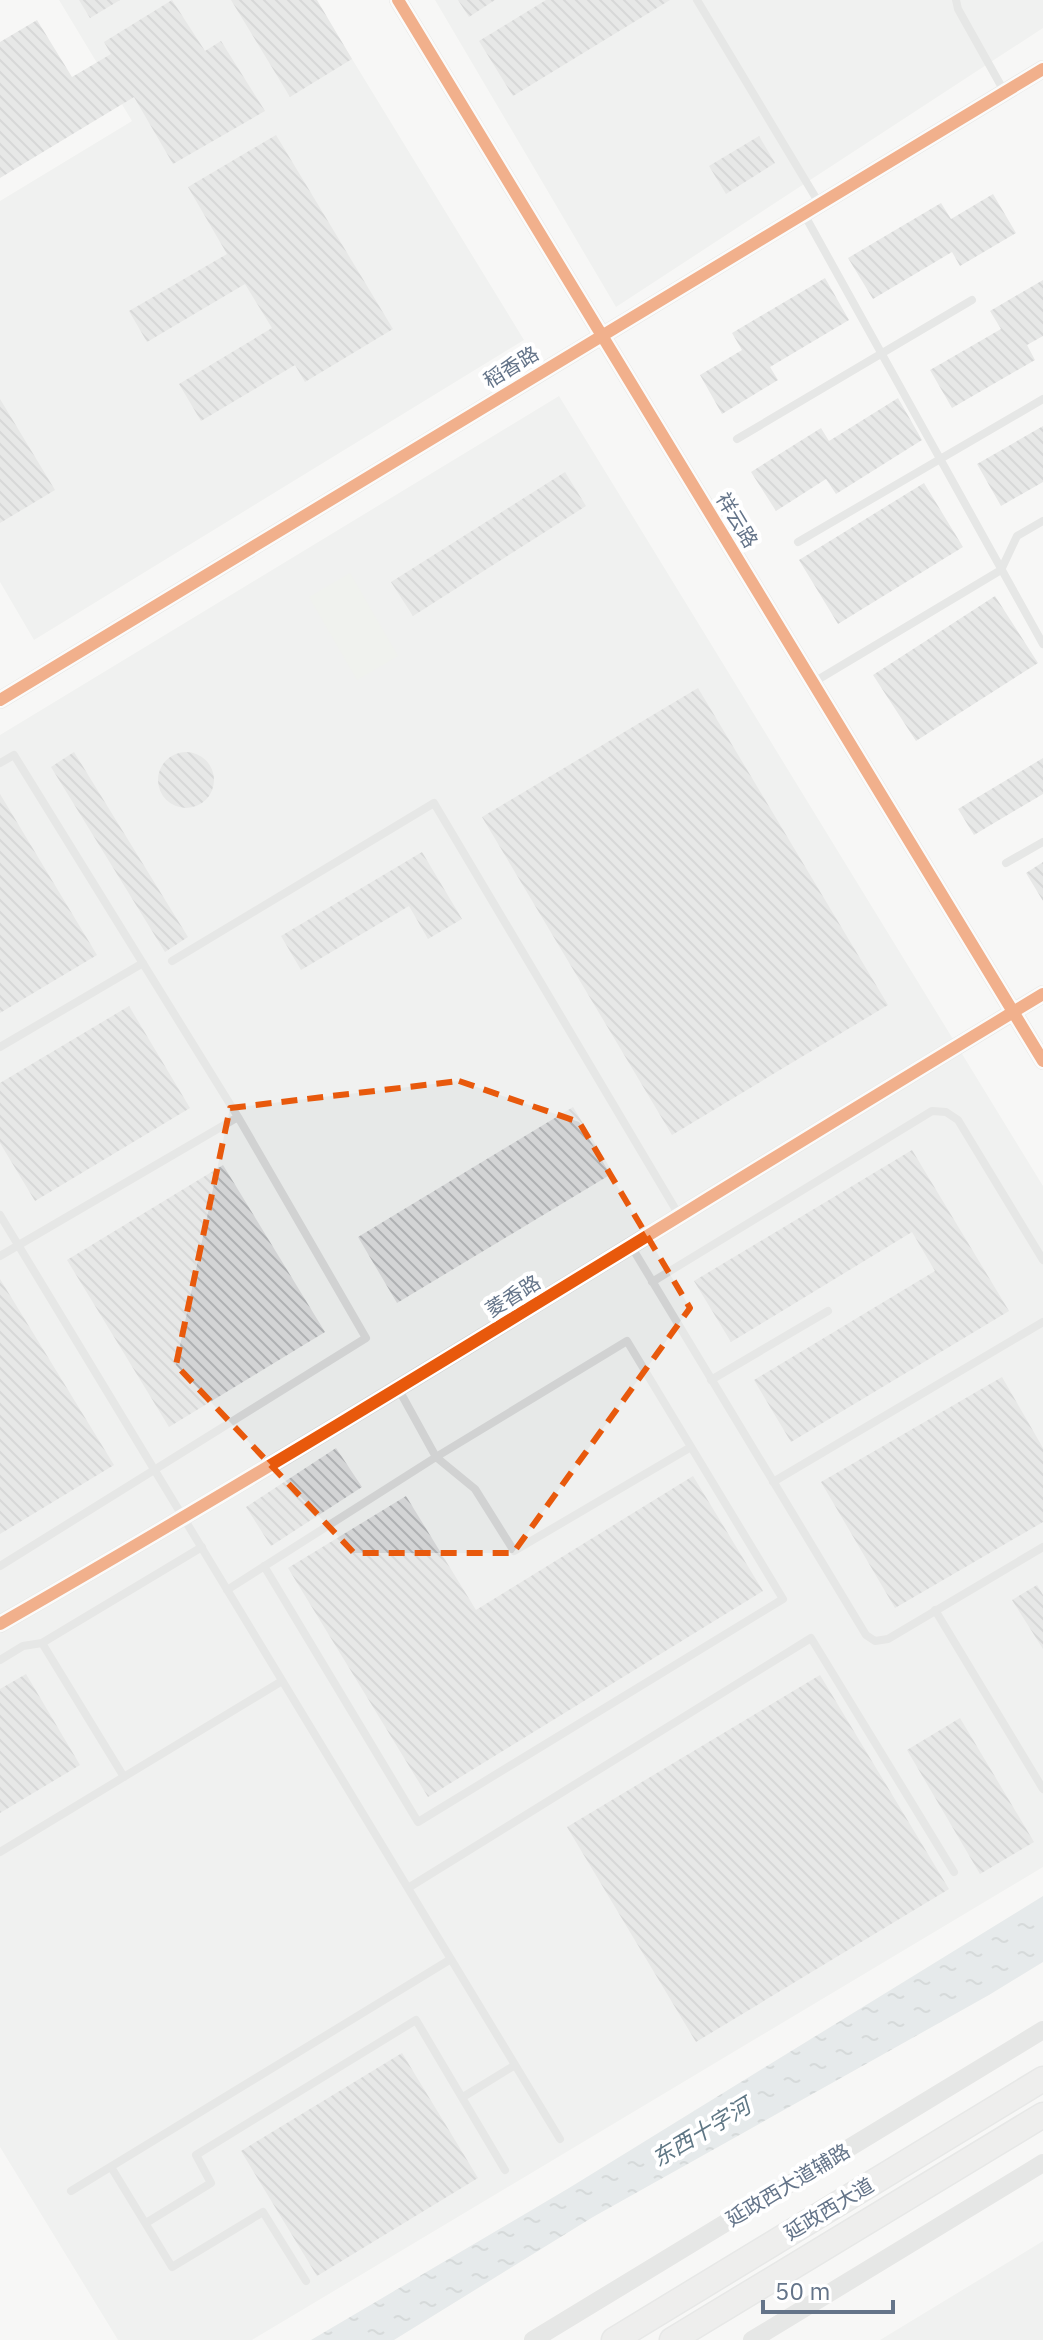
<svg xmlns="http://www.w3.org/2000/svg" width="1043" height="2340" viewBox="0 0 1043 2340" font-family="'IBM Plex Sans','Noto Sans SC',sans-serif">
<defs>
<pattern id="water-ripples" width="26" height="14" patternUnits="userSpaceOnUse" patternTransform="scale(2)"><rect width="26" height="14" fill="#d1d9dd"/><path d="M2 4q2-2 4 0t4 0M15 11q2-2 4 0t4 0" fill="none" stroke="#adb5b9"/></pattern>
<pattern id="building-back-hatch" width="6" height="6" patternUnits="userSpaceOnUse" patternTransform="scale(2)"><rect width="6" height="6" fill="#d3d4d5"/><path d="M-1 5l2 2M0 0l6 6M5-1l2 2" fill="none" stroke="#afb1b3"/></pattern>
</defs>
<rect width="100%" height="100%" fill="#f7f7f6"/>
<!-- built -->
<path fill="#e7e9e8" d="M59 0H316L524 340 34 640 0 582V201L132 121Z
M435 0H1043V28L616 307Z
M559 396 1043 1186V1867L252 2340H118L0 2147V735Z
M1043 2241V2340H880Z"/>
<!-- green -->
<path fill="#e6eae4" d="M350 573 398 656 357 680 309 597Z"/>
<!-- water -->
<path fill="url(#water-ripples)" d="M1043 1896V1962L989 1995 593 2217 394 2340H311L569 2188Z"/>
<!-- building -->
<path fill="url(#building-back-hatch)" d="M79 0H120L90 18Z
M172 0 205 51 221 41 265 111 173 164 134 97 0 178V42L37 20 72 77 111 54 104 42Z
M231 0H317L352 59 290 97Z
M458 0H495L469 17Z
M546 0H670L513 96 479 41Z
M276 135 393 329 305 382 295 365 201 421 179 384 272 328 245 284 147 342 129 311 227 254 188 187Z
M759 136 775 163 726 194 709 166Z
M993 194 1016 233 960 266 952 252 873 299 848 258 941 203 951 219Z
M825 278 849 320 770 367 778 380 722 414 700 375 742 350 732 333Z
M1043 280V336L1027 345 1035 360 952 408 930 370 1001 329 990 311Z
M898 398 922 440 836 494 826 479 776 511 751 472 821 428 829 441Z
M0 399 55 490 0 523Z
M1043 426V482L1001 506 977 464Z
M565 472 586 506 413 616 391 582Z
M924 483 963 547 838 624 799 560Z
M995 596 1038 663 916 741 873 675Z
M698 688 888 1005 672 1135 482 817Z
M158 780a28 28 0 1 1 56 0a28 28 0 1 1-56 0Z
M74 752 188 937 165 952 51 767Z
M1043 758V794L974 835 958 809Z
M0 794 97 955 0 1013Z
M422 852 462 919 428 939 409 906 301 970 281 936Z
M1043 862V901L1026 873Z
M129 1006 190 1108 35 1201 0 1143V1083Z
M573 1107 613 1173 397 1303 358 1237Z
M912 1150 1009 1311 791 1442 754 1380 935 1271 912 1232 731 1342 694 1281Z
M223 1165 325 1332 169 1427 67 1260Z
M0 1279 114 1465 0 1534Z
M1002 1377 1043 1448V1522L895 1608 821 1482Z
M336 1448 362 1487 271 1546 246 1507Z
M693 1476 763 1591 428 1797 288 1568 406 1496 476 1610Z
M1037 1585 1043 1595V1649L1012 1600Z
M26 1674 80 1765 0 1813V1689Z
M820 1675 949 1889 696 2042 567 1827Z
M960 1718 1034 1842 980 1874 907 1750Z
M402 2053 478 2178 317 2276 241 2151Z"/>
<g fill="none" stroke-linecap="round" stroke-linejoin="round">
<!-- primary casing -->
<g stroke="#d2d4d5" stroke-width="27">
<path id="primary" d="M614 2340 1043 2079
M672 2340 1043 2115"/>
</g>
<!-- service -->
<path stroke="#d1d2d2" stroke-width="8" d="M697 0 819 203
M956 0 958 9 1004 91
M804 214 1043 644
M737 439 972 300
M798 542 1043 399
M814 682 1001 570 1017 536 1043 521
M0 763 14 755 238 1117 366 1338 0 1566
M1006 863 1043 842
M172 961 434 803 679 1215
M0 1047 143 963
M0 1215 560 2139
M631 1246 866 1635 875 1641 888 1639 1043 1547
M0 1256 238 1117
M652 1282 932 1111 946 1112 958 1120 1043 1260
M711 1380 828 1311
M399 1390 436 1457 475 1489 514 1551 691 1447
M773 1482 1043 1322
M227 1590 436 1457 627 1341 783 1599 418 1822 264 1566
M935 1610 1043 1789
M0 1660 23 1646 42 1643
M124 1777 42 1643 202 1547
M0 1852 282 1681
M408 1888 811 1638 954 1872
M463 2097 515 2065
M111 2167 172 2267 263 2212 306 2281
M71 2191 451 1959
M146 2223 211 2183 196 2155 416 2020 505 2170"/>
<!-- tertiary -->
<path stroke="#d1d2d2" stroke-width="18" d="M398 0 1043 1061
M0 700 1043 69
M0 1624C352 1422 695 1204 1043 994
M533 2340 1043 2030
M752 2340 1043 2163"/>
<!-- primary -->
<use href="#primary" stroke="#e3e3e3" stroke-width="24"/>
<!-- cycleway casing -->
<g stroke="#fff" stroke-width="17">
<path id="cycleway" d="M398 0 1043 1061
M0 700 1043 69
M0 1624C352 1422 695 1204 1043 994"/>
</g>
<!-- cycleway -->
<use href="#cycleway" stroke="#e8590c" stroke-width="12"/>
</g>
<!-- marked area -->
<path d="M0 0H1043V2340H0ZM459 1081 579 1122 690 1308 513 1553H354L176 1365 230 1108Z" fill="#f7f7f6" fill-opacity=".55" fill-rule="evenodd"/>
<path fill="none" stroke="#e8590c" stroke-width="6" stroke-dasharray="16 10" stroke-linejoin="round" d="M459 1081 579 1122 690 1308 513 1553H354L176 1365 230 1108Z"/>
<g text-anchor="middle" stroke-width="8" stroke-linejoin="round" paint-order="stroke">
<!-- street labels -->
<g font-size="20" fill="#647489" stroke="#fff">
<text transform="translate(511 367) rotate(-31)" y="7">稻香路</text>
<text transform="translate(737 520) rotate(59)" y="7">祥云路</text>
<text transform="translate(513 1296) rotate(-32)" y="7">菱香路</text>
<text transform="translate(788 2185) rotate(-31)" y="7">延政西大道辅路</text>
<text transform="translate(829 2209) rotate(-31)" y="7">延政西大道</text>
</g>
<!-- water labels -->
<g font-size="22" font-style="italic" fill="#5f7785" stroke="#fff">
<text transform="translate(701 2132) rotate(-31)" y="8">东西十字河</text>
</g>
</g>
<!-- scale -->
<path d="M763 2300v12h130v-12" fill="none" stroke="#647489" stroke-width="4"/>
<text x="775" y="2300" font-size="24" fill="#647489" stroke="#ffffff" stroke-width="6" paint-order="stroke">50 m</text>
</svg>
